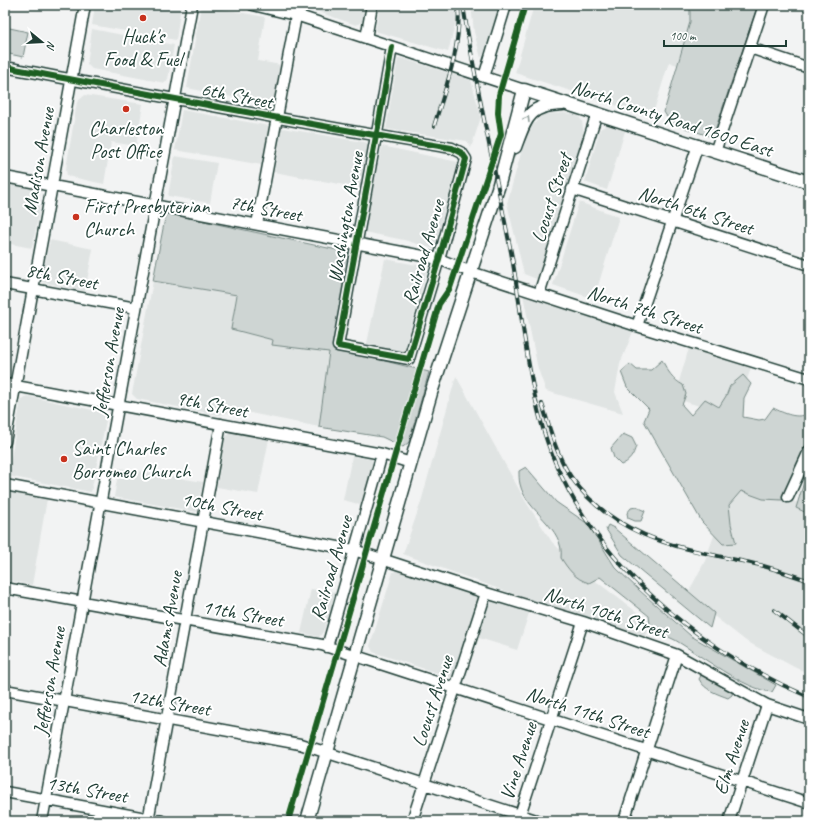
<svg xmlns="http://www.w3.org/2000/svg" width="814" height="826" viewBox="0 0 814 826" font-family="Caveat,sans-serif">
<rect width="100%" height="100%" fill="#f2f3f3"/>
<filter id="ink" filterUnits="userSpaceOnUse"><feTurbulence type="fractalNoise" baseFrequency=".025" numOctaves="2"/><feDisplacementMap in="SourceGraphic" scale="8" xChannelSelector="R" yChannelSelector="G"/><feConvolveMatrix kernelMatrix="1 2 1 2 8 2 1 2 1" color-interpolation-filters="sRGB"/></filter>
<g filter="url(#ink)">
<!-- built -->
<path fill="#e0e4e3" d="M95 5H181L176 40 92 25Z
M201 5 265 17 258 61 281 65 273 105 187 88Z
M317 5H368L366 16 362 22 356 25 316 11Z
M380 5H455L456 21 448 52 375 31Z
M471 5H500L484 53 481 58 474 32Z
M534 5H690V22L677 65 669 62 652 117 515 73Z
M92 29 174 45 168 79 165 83 92 69 87 64Z
M398 58H401L471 80 481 117 471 148 467 141 386 129Z
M85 95 143 104 136 146 111 142 104 184 67 176 66 169 77 102Z
M182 110 269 126 262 165 175 150Z
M564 113 577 114 582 121 584 135 539 280 524 274 507 203 525 139 533 125 543 114Z
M607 125 625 131 607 190 585 182 600 129Z
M282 128 369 143 361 188 274 172Z
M382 146 458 162 434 249 404 240 364 232Z
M175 156 217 163 210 203 168 196Z
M5 183 33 189 39 195V213L32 248 5 243Z
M579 202 619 217 594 299 553 285Z
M50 240 93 249 85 291 41 282Z
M385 259 428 267 403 355 366 348Z
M153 281 237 295 231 329 273 340 272 345 329 351 319 427 236 410 219 415 137 399 132 394Z
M523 295 634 329 620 364 615 392 623 413 546 391 538 369Z
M689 348 751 368 734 417 674 398Z
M456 376 526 502 552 542 581 570 650 622 646 637 516 595 403 554 421 502Z
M27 396 102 412 107 416 91 492 8 476 21 399Z
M231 431 269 439 258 494 217 487 225 438Z
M352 456 371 459 374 462 362 505 343 500Z
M119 468 203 482 197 512 114 497Z
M734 479 809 507V673L796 668 746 641 687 595 705 561Z
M9 492 47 499 32 585 5 580V494Z
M399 570 477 593 479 596 452 678 373 652 370 646 393 572Z
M311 589 337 592 323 632 319 637 301 633Z
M494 598 530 610 517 650 476 637 488 601Z"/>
<!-- green -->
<path fill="#ced5d3" stroke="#768984" d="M690 5H758L714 133 709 136 671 123 664 112 690 22Z
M5 27 28 32 23 57 5 53Z
M166 213 351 253 333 348 429 372 409 442 403 447 382 437 319 427 329 352 272 345 273 340 231 329 237 295 153 281Z
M662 360C667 370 673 380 683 385L686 394 682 405 691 415 705 399 719 407 726 396 730 386 743 375 751 384 744 398 743 417 759 420 765 419 773 408C784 413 797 420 809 413V438L782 500 763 499 741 491 729 505 731 524 736 543 723 544 702 522 644 421 649 409 627 387 621 372 630 364 637 370H651Z
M623 434 632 438 636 446C633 456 630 461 621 465L614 458 611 448Z
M526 467 556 502 588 524 615 567 639 590 691 636 776 685 772 692C745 690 699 654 675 640 668 636 659 634 651 632L649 616 600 577 589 583C575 579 568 569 561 558 565 527 526 512 520 484 519 480 519 475 519 471Z
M809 474V514L796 508 804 482Z
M636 507 645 511 641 521H635L628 518 627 513 631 508Z
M608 525 614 528 714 613 710 628 622 555 606 529Z
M703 672 733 689 732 695 728 698C718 694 704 690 699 679Z"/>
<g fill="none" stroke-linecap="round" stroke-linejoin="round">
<!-- minor casing -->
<g stroke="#1f3d34" stroke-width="13">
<path id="minor" d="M253 5 299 16 524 90
M366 38 372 5
M750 48 809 68
M5 67C154 95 303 124 452 148L462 153 466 159 439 259 409 359 338 346 376 136 377 133 392 47
M484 77 506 5
M715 152 764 5
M5 177 439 259 471 272 637 326 809 379
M572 189 809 265
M257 224 296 16
M5 284 136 308
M539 294 597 113
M637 326 698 145
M5 384 382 454 411 463
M5 442 85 5
M5 485 354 550 486 593 583 622 677 655 767 705 809 719
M788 497 809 451
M5 588 322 645 809 803
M327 647 382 454
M5 690 300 744 539 821
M5 792 162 821
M42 821 192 5
M148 821 221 424
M412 821 486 593
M518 821 583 622
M624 821 677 655
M729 821 767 705"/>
</g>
<!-- major casing -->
<g stroke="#1f3d34" stroke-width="15">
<path id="major" d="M515 147C526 118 528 105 563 104
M307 821 431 393 498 188 524 90 809 182"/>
</g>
<!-- minor -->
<use href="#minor" stroke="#fff" stroke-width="10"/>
<!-- major -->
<use href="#major" stroke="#fff" stroke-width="12"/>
<!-- rail casing -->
<g stroke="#1f3d34" stroke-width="4">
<path id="rail" d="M463 5C476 88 495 170 511 252 521 306 526 365 540 418 574 548 690 646 809 697
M434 126C446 86 462 46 458 5
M542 404C550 428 556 455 571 477 617 542 689 549 760 565 775 569 789 574 804 579L809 582
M774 610 809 637"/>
</g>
<!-- rail -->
<use href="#rail" stroke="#fff" stroke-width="2.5" stroke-dasharray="8" stroke-linecap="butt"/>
<!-- cycleway casing -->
<g stroke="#fff" stroke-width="8">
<path id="cycleway" d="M5 67C154 95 303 124 452 148L462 153 466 159 439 259 409 359 338 346 376 136 377 133 392 47
M288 821 439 304 450 288 501 134 498 113 499 95 525 5"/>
</g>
<!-- cycleway -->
<use href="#cycleway" stroke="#1b5e20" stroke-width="6"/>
</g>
<!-- one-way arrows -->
<defs><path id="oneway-chevron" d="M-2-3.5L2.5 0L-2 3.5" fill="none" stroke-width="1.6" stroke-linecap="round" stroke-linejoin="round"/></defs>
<use stroke="#8f9e9a" href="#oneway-chevron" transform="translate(527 119) rotate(-59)"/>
</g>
<!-- markers -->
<g fill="#c8321e" stroke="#fff" stroke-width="1.5">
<circle cx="143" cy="18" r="4"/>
<circle cx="126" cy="109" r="4"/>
<circle cx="76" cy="217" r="4"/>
<circle cx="64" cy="459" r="4"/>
</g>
<g text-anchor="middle" stroke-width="4" stroke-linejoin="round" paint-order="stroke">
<!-- poi labels -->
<g font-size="20" fill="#1f3d34" stroke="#fff">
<text x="143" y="43">Huck's<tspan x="143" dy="23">Food &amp; Fuel</tspan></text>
<text x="126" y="135">Charleston<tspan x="126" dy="23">Post Office</tspan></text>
<text x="84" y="213" text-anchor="start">First Presbyterian<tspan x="84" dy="23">Church</tspan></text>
<text x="72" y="455" text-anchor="start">Saint Charles<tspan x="72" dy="23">Borromeo Church</tspan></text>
</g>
<!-- street labels -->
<g font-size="20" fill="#1f3d34" stroke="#fff">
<text transform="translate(237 95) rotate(11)" y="7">6th Street</text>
<text transform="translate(672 118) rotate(18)" y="7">North County Road 1600 East</text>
<text transform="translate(38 161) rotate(-80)" y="7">Madison Avenue</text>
<text transform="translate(551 198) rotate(-72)" y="7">Locust Street</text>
<text transform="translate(266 208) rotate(11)" y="7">7th Street</text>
<text transform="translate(696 210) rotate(18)" y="7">North 6th Street</text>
<text transform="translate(345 217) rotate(-80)" y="7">Washington Avenue</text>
<text transform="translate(423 252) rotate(-74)" y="7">Railroad Avenue</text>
<text transform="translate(62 276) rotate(11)" y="7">8th Street</text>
<text transform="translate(645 309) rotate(18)" y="7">North 7th Street</text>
<text transform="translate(108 362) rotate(-80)" y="7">Jefferson Avenue</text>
<text transform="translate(212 404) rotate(11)" y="7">9th Street</text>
<text transform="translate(222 506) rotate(11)" y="7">10th Street</text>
<text transform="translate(331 568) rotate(-74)" y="7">Railroad Avenue</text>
<text transform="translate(606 612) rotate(18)" y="7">North 10th Street</text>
<text transform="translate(243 613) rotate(10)" y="7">11th Street</text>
<text transform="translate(167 619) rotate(-80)" y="7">Adams Avenue</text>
<text transform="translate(49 681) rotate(-80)" y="7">Jefferson Avenue</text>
<text transform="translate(432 701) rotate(-72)" y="7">Locust Avenue</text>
<text transform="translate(170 702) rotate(10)" y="7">12th Street</text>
<text transform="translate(588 712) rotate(18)" y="7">North 11th Street</text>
<text transform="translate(731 757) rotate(-72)" y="7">Elm Avenue</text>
<text transform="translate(518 761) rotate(-72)" y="7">Vine Avenue</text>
<text transform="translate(87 789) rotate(10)" y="7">13th Street</text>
</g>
</g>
<!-- margin -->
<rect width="814" height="826" fill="none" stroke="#fff" stroke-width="20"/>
<rect x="10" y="10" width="794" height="806" fill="none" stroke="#1f3d34" stroke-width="1.5" filter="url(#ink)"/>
<!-- north arrow -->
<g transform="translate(42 42) rotate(108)" stroke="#ffffff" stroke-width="3" paint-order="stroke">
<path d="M0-3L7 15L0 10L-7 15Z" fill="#1f3d34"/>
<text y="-6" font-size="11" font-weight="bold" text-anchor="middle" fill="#1f3d34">N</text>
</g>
<!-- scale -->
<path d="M664 40v6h122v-6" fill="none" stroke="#1f3d34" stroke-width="2"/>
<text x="670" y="40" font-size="12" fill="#1f3d34" stroke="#ffffff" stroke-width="3" paint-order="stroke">100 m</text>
</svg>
